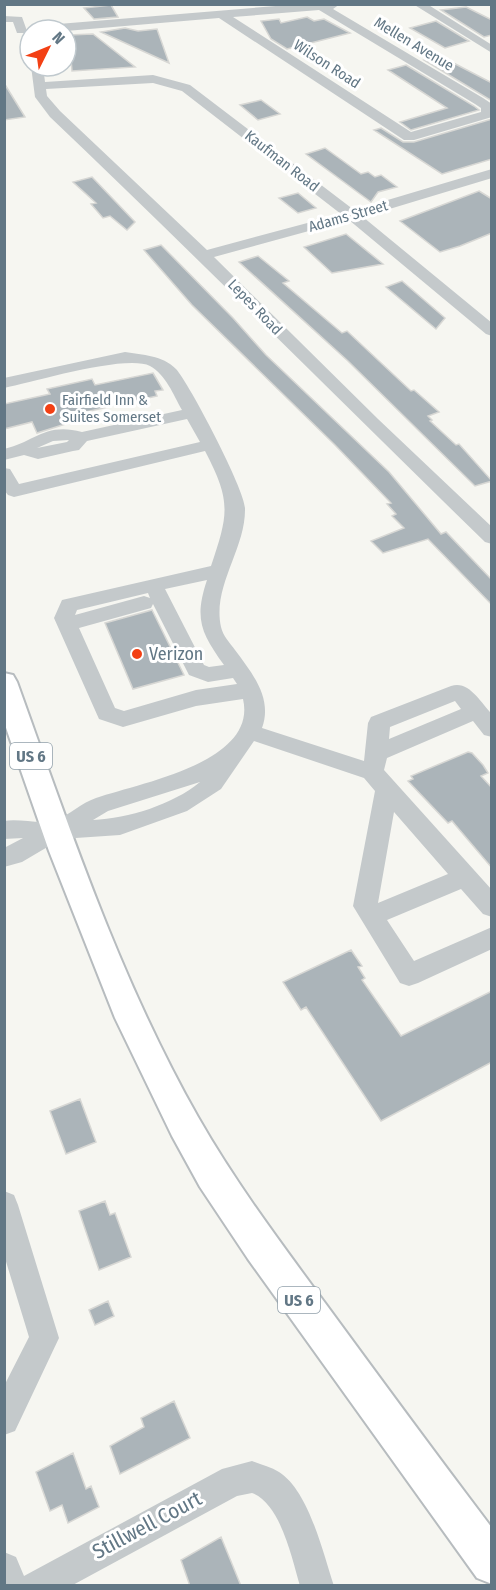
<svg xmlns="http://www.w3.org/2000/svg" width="496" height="1590" viewBox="0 0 496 1590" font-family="'Fira Sans Condensed',sans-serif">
<rect width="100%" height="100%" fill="#f6f6f1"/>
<!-- building -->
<path fill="#abb4b9" stroke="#d7d7d4" stroke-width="1.5" d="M111 5 118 17 94 19 84 8Z
M466 7 492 20V35L484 37 441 10Z
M307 17 314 21 324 19 350 33 287 49 271 39 261 21 279 19 281 23Z
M436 21 469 41 445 48 410 28Z
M125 28 138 31 157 29 169 63 101 32Z
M93 34 135 67 72 71 69 35Z
M440 56 492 83V101L424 60Z
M406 65 474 106 479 110 411 130 400 122 447 108 388 70Z
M4 83 25 117 4 120Z
M261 100 280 114 258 120 240 105Z
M492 119V159L442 174 374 130 381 128 403 142H414Z
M325 148 361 174 368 172 375 177 381 175 397 187 378 192 371 202 306 154Z
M92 177 135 222 127 230 110 216 103 218 91 204 96 203 73 182Z
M479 191 492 199V233L460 246 440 252 400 221Z
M298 193 316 208 298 213 279 198Z
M346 234 383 264 332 273 304 247Z
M161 245 233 318 266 355 389 472 441 534 446 532 492 580V605L428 539 383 553 371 541 404 528 392 516 396 514 387 504 391 503 335 445 192 305 144 250Z
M258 256 289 281 283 283 342 333 347 331 411 391 414 390 439 412 428 416 432 420 430 421 456 445 459 444 492 481 475 486 348 361 239 262Z
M402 281 445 318 436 329 386 287Z
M153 373 163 390 155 391 157 396 72 415 75 421 37 433 32 422 4 429V404L50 394 47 389 92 379 95 385Z
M152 610 184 675 133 689 105 623Z
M468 752 472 753 483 765 488 773 481 776 492 788V868L452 821 448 823 408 781 413 779 411 776Z
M351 950 362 966 358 967 365 978 362 980 401 1036 492 991V1062L381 1121 306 1007 301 1010 283 982Z
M80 1099 96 1142 66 1154 50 1111Z
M105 1201 110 1215 115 1213 131 1257 99 1270 79 1211Z
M108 1301 114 1316 95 1325 89 1310Z
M174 1401 190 1438 120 1474 110 1446 144 1427 141 1418Z
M73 1453 86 1489 91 1486 99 1507 68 1523 62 1505 50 1511 36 1472Z
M221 1537 241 1586H190L181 1560Z"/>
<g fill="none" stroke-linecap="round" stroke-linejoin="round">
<!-- major casing -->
<g stroke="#b7bcbf" stroke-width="4">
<path id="major" d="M4 673 13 675 17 682C70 829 120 980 198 1117 235 1182 280 1242 325 1303 380 1378 435 1453 492 1528V1584L477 1578 248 1259 200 1187 172 1136 115 1018 49 851 4 722Z"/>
</g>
<!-- minor -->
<path fill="#c4c9cb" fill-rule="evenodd" d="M300 4H340L333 9 483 98 492 104V117L414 140H404L219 18 66 31 30 30V33L28 30 34 26ZM319 10 475 104 481 108V112L411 132 233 17Z
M413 4H427L492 45V53Z
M4 16 22 17 27 31 25 33H17L13 22H4Z
M31 66H43L45 82 153 75 190 85 354 210 492 169V178L363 217 492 323V336L486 334 349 220 214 257 378 419 492 527V544L485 542C340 401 197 257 50 117L35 97ZM153 83 182 91 341 214 207 250 60 111 47 96 46 89Z
M125 352C143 355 162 355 176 369 189 383 245 490 245 508 246 549 212 586 221 627 223 636 230 643 235 650 252 673 273 698 262 728L364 761 368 723 371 717 451 686C469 680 480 702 492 714V737L484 735 473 721 387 758 384 770 492 890V917L483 914 461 889 387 920 414 961 492 927V949L418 983 409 986 400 983 353 906 375 791 364 778 254 741 221 789 187 811 120 835 61 839 22 862 4 867V848L23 838 4 839V821C20 818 41 825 55 820 70 815 81 803 96 798 139 783 258 763 243 699L196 706 123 727 99 719 54 618 62 600 211 566C229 513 231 501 205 451L14 497 8 495 4 490V468L10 469 19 484 200 442 187 419 87 441 79 450 73 451 38 459 24 455 4 460V449C35 442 45 422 82 432L182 410C173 394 166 375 150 366 126 354 34 382 4 388V378ZM69 440 67 442 37 448 53 441ZM207 580C194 619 201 633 224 665L209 667 204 665 165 589ZM148 593 150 598 144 596 75 615 77 610ZM153 604 189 675 208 682 233 678 237 684 196 690 124 711 115 708 79 628 151 608ZM455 701 461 709 389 739 390 727ZM200 782C172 805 129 818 93 820L108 811ZM394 812 448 874 378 903Z
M4 1191 14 1195 18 1205 59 1338 15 1431 4 1435V1386L29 1337 4 1255Z
M252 1461C260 1464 271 1467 279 1472 309 1491 323 1553 334 1586H300C292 1559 281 1504 252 1493L237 1496 71 1586H4V1552L16 1557 24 1576 222 1469Z"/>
<!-- major -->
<use href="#major" fill="#fff" fill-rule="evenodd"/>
</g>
<!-- markers -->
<g fill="#f34014" stroke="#fff" stroke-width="2">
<circle cx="50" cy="409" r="6"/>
<circle cx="137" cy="654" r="6"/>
</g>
<g text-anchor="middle" stroke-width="6" stroke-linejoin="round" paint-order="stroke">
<!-- far-street labels -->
<g font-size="15" fill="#627785" stroke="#fff">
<text transform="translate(414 44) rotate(31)" y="5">Mellen Avenue</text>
<text transform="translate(327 64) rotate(33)" y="5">Wilson Road</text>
<text transform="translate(282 161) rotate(38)" y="5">Kaufman Road</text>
<text transform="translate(348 216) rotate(-16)" y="5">Adams Street</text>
<text transform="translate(255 307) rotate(46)" y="5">Lepes Road</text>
</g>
<!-- far-poi labels -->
<g font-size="15" fill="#627785" stroke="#fff" text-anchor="start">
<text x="62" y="405">Fairfield Inn &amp;<tspan x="62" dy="17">Suites Somerset</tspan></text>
</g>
<!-- shield labels -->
<g fill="#fff" stroke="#91a0aa" stroke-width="1.5">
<rect x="10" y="743" width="42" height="26" rx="4.5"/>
<rect x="278" y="1287" width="42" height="26" rx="4.5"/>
</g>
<g font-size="16" font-weight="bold" fill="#627785">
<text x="31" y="762">US 6</text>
<text x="299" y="1306">US 6</text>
</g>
<!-- poi labels -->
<g font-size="18" fill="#627785" stroke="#fff" text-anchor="start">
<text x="149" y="660">Verizon</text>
</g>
<!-- near-street labels -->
<g font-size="21" fill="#627785" stroke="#fff">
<text transform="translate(147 1525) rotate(-28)" y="7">Stillwell Court</text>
</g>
</g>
<!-- border -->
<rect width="496" height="1590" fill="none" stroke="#627785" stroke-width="12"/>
<!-- north arrow -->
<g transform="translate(48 48) rotate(47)"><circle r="28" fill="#ffffff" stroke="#c0c9ce" stroke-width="1.5"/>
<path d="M0-4.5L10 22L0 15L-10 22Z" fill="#f34014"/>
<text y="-9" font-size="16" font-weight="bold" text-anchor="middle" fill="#627785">N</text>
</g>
</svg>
